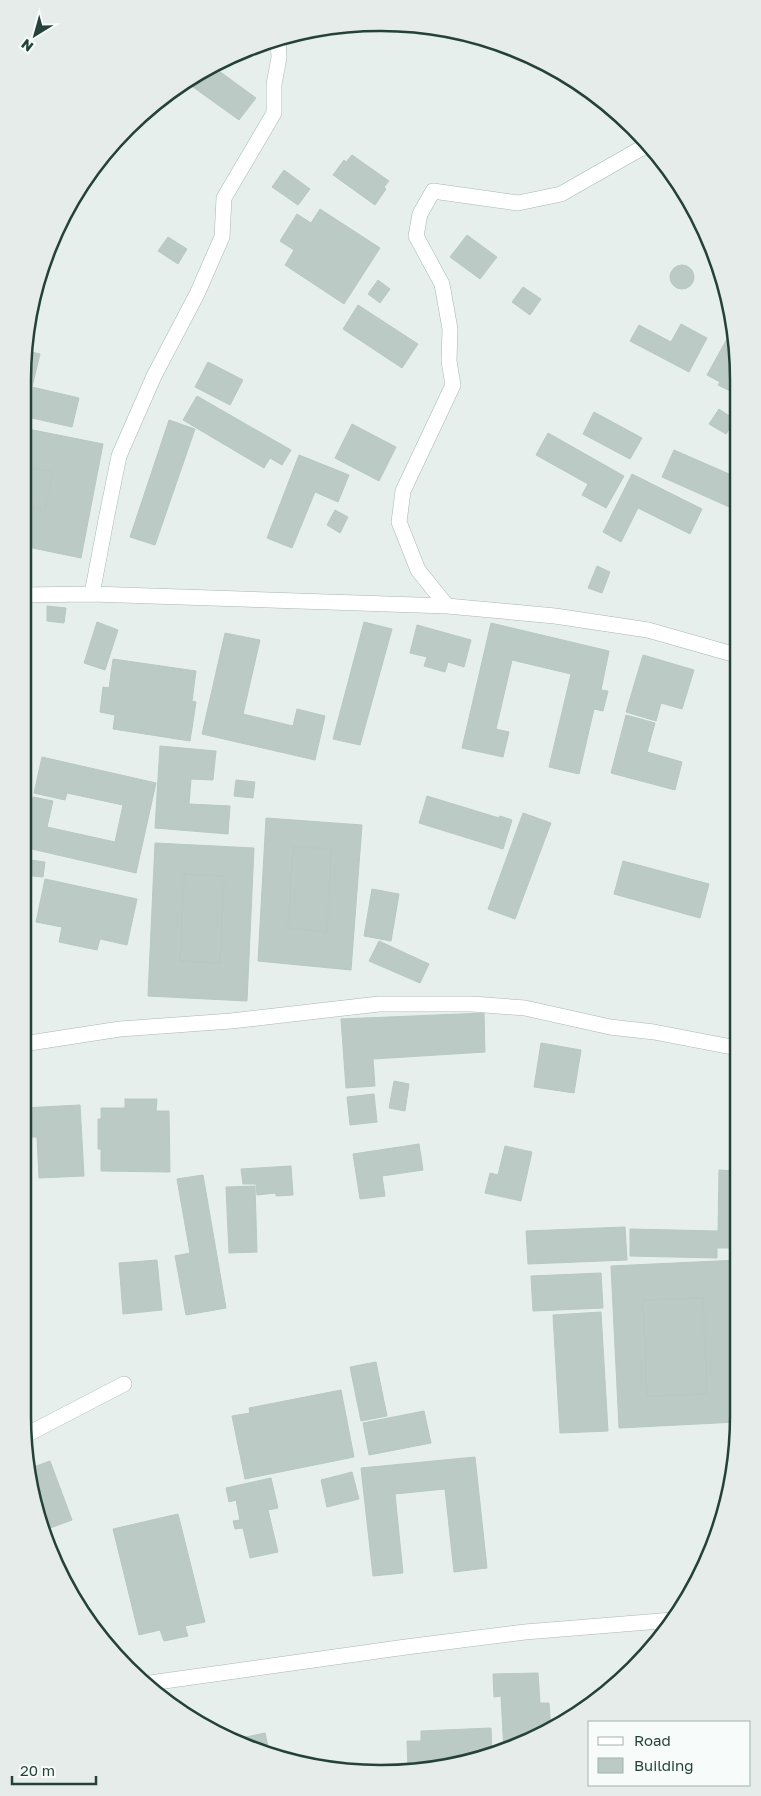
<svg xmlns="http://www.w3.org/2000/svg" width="761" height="1796" viewBox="0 0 761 1796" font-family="'Golos Text',sans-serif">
<rect width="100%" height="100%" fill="#e6efeb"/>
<!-- building -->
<path fill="#bbcac4" stroke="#b8c9c2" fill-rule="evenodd" d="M229 57 219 71 256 98 239 120 186 82Z
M352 155 389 181 384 187 386 189 375 205 333 175 344 160 346 162Z
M284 170 310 189 298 205 272 187Z
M320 209 380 248 344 304 285 265 294 250 280 241 297 214 311 223Z
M467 235 497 257 480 279 450 257Z
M168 237 187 249 178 264 158 251Z
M670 277a12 12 0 1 1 24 0a12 12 0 1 1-24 0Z
M378 280 390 289 380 303 368 294Z
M523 287 541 299 530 315 512 302Z
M358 305 418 344 402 368 343 329Z
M681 324 707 338 689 372 630 341 639 325 671 342Z
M733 328 735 333 736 394 718 385 720 382 707 375Z
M27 351 40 354 32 387 79 398 72 427 23 416V380Z
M208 362 243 380 230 405 195 387Z
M197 396 291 450 282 465 270 458 264 468 183 420Z
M719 409 735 420 726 434 709 424Z
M594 412 642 438 630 459 583 434Z
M169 420 195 429 155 545 130 537Z
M352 424 396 447 379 481 335 458Z
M23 428 103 444 81 558 23 546V506L45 510 53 472 23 466Z
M548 433 624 476 606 508 582 495 588 484 536 455Z
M674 450 736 477V510L662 477Z
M299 455 349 475 338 502 315 492 292 548 267 538Z
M23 466 53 472 45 510 23 506Z
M632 474 702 509 690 534 638 508 621 542 603 532Z
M335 510 348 517 340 533 327 525Z
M597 566 610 572 602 593 588 588Z
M47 606 66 608 64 623 47 621Z
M97 622 118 630 105 670 84 663Z
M364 622 392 629 360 745 333 739Z
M491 623 609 651 601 690 608 691 603 711 594 709 579 774 549 767 571 674 512 660 496 729 509 732 503 757 462 748Z
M417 625 471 640 464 667 448 662 445 672 424 666 427 657 410 653Z
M225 633 260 640 243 714 293 726 297 709 325 716 315 760 202 734Z
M643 655 694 670 682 709 661 703 656 721 626 712Z
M113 659 196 671 192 701 196 702 190 741 113 729 115 715 100 712 103 687 109 688Z
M626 715 655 723 647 752 682 762 675 790 611 773Z
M160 746 216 751 213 780 191 779 189 804 230 806 228 834 155 828Z
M42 757 156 783 136 873 23 847 33 797 53 801 47 827 115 842 123 805 67 793 65 800 34 793Z
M236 780 255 782 253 798 234 796Z
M427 796 499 818 500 816 512 820 503 849 419 823Z
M523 813 551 823 515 919 488 909Z
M266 818 362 825 351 970 258 961ZM293 846 331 849 327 932 288 928Z
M155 843 254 848 247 1001 148 996ZM184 874 224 876 220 963 180 961Z
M293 846 331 849 327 932 288 928Z
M23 859 45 862 43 877 23 875Z
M623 861 709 884 700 918 614 894Z
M184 874 224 876 220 963 180 961Z
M45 879 137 899 127 945 100 939 97 950 59 942 62 927 36 922Z
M372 889 399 894 391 941 364 936Z
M737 922V972L730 970Z
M379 941 429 964 420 983 369 961Z
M484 1013 485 1052 373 1059 375 1086 346 1088 341 1019Z
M541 1043 581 1050 574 1093 534 1087Z
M394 1081 409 1084 405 1111 389 1108Z
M374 1094 377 1122 350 1125 347 1097Z
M125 1099H157L156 1111H169L170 1172 101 1171V1149H98V1119H101V1108H125Z
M80 1105 84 1176 39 1178 37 1137H23V1108Z
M419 1144 423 1170 382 1176 385 1196 360 1199 353 1154Z
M505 1146 532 1152 521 1201 485 1193 490 1173 498 1175Z
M291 1166 293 1195 276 1196V1193L257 1195 256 1184H243L241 1169Z
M719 1170 738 1171V1248H717V1258L630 1256V1229L718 1231Z
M203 1175 226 1308 186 1315 175 1256 190 1253 177 1179Z
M255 1186 257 1252 229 1253 226 1187Z
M625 1227 627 1260 528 1264 526 1231Z
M157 1260 162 1310 123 1314 119 1263Z
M738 1260 737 1422 619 1428 611 1266ZM703 1298 707 1394 647 1396 643 1300Z
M601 1273 603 1308 533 1311 531 1276Z
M703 1298 707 1394 647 1396 643 1300Z
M601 1312 608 1431 560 1433 553 1315Z
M376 1362 387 1416 361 1421 350 1367Z
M341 1390 354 1457 245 1479 232 1416 250 1413 249 1408Z
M424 1411 431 1443 369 1455 363 1423Z
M475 1457 487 1568 454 1572 445 1489 395 1494 403 1573 373 1576 361 1468Z
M50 1461 72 1520 42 1531 31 1468Z
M352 1472 359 1499 327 1507 321 1480Z
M271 1478 278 1508 268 1510 278 1552 250 1558 243 1528 235 1529 233 1521 240 1520 236 1500 229 1502 226 1488Z
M178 1514 205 1622 185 1626 188 1636 164 1641 160 1630 139 1635 113 1529Z
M538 1673 540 1703H549L551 1730 504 1751 501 1696 494 1697 493 1674Z
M491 1728 492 1755 428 1770H408L407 1741H421V1731Z
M265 1733 269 1751 237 1739Z"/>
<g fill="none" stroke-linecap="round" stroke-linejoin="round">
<!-- street casing -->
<g stroke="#a8b8b2" stroke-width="16">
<path id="street" d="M92 594 106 520 119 456 154 376 197 294 222 237 224 198 274 113V84L279 58 278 38
M23 595 92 594 447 606 555 616 648 630 736 655
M447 606 418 570 399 522 403 491 453 385 449 361 450 329 442 284 416 236 420 214 433 191 518 203 561 194 640 149 648 147
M23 1044 120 1029 231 1021 379 1004H472L525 1008 610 1027 654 1032 737 1048
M26 1435 124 1384
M150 1683 406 1647 525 1632 673 1620"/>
</g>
<!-- street -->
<use href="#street" stroke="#fff" stroke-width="15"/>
</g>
<!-- crop -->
<path d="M0 0H761V1796H0ZM380 31H381A349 349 0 0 1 730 380V1416A349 349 0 0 1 381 1765H380A349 349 0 0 1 31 1416V380A349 349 0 0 1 380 31Z" fill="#e6ecea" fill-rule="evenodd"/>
<path fill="none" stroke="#24423a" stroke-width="2.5" d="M380 31H381A349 349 0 0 1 730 380V1416A349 349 0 0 1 381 1765H380A349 349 0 0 1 31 1416V380A349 349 0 0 1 380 31Z"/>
<!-- legend -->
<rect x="588" y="1721" width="162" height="65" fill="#f7fbf9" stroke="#a3b1ad"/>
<rect x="598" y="1737" width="25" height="8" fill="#ffffff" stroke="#a3b1ad"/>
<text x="634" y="1746" font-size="15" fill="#24423a">Road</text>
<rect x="598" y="1758" width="25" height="15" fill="#bbcac4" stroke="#a3b1ad"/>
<text x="634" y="1771" font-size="15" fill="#24423a">Building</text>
<!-- north arrow -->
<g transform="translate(35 35) rotate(217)" stroke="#f7fbf9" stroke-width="4" paint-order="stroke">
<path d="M0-4L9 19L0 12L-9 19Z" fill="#24423a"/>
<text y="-8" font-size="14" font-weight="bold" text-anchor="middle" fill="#24423a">N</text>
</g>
<!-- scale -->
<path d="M12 1776v8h84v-8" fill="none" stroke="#24423a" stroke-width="2.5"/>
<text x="20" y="1776" font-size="15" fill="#24423a" stroke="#f7fbf9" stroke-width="4" paint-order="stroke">20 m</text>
</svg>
